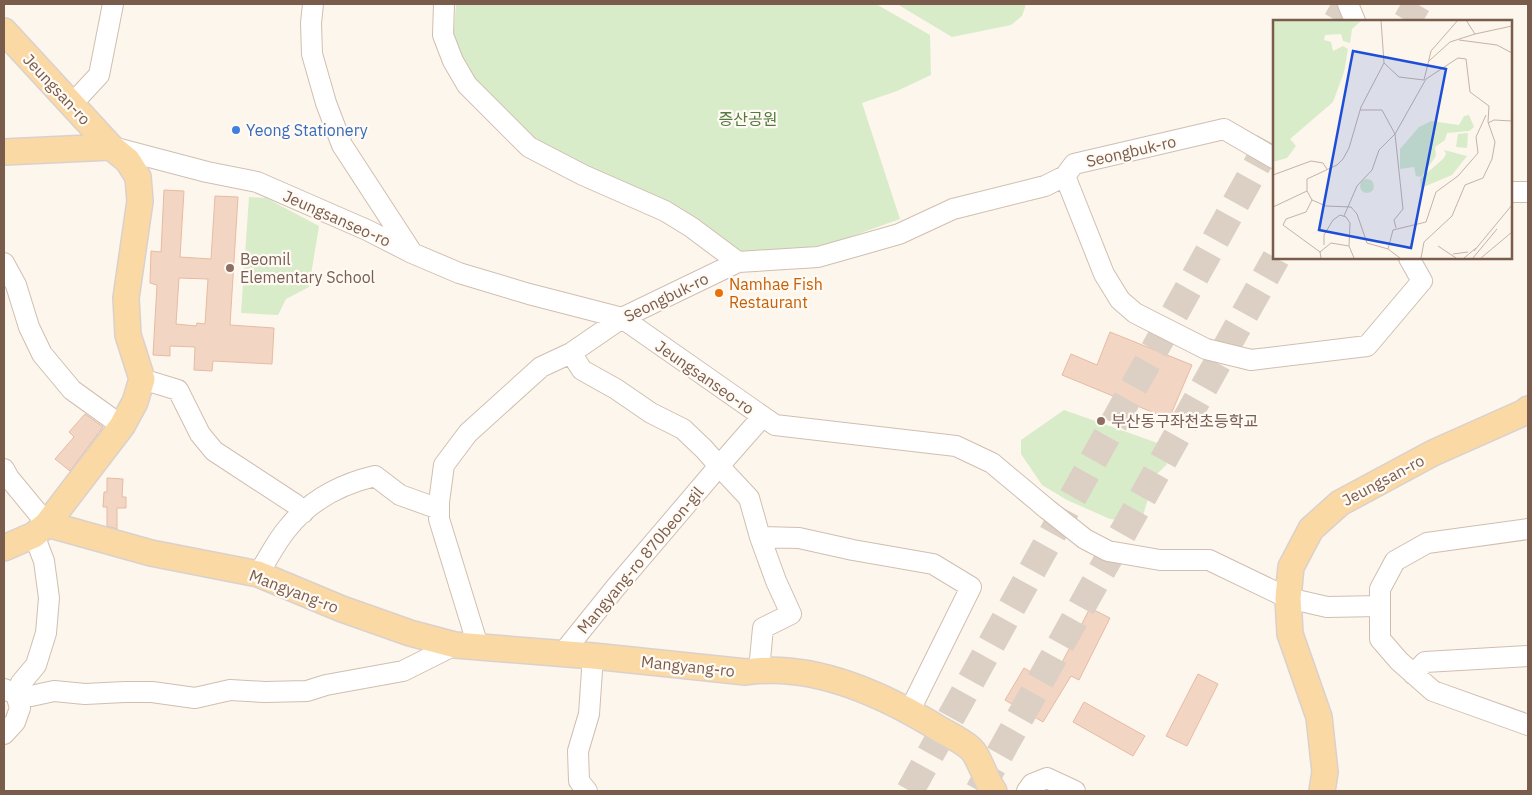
<svg xmlns="http://www.w3.org/2000/svg" width="1532" height="795" viewBox="0 0 1532 795" font-family="'IBM Plex Sans','Noto Sans KR',sans-serif">
<rect width="100%" height="100%" fill="#fdf6ec"/>
<!-- green -->
<path fill="#d8ecc9" d="M456 4H876L930 35 931 75 897 91 862 103 900 219 827 245 736 255 524 133 478 87 453 41Z
M897 4H1026L1022 16 1011 25 952 37Z
M249 197 266 198 319 226 309 287 286 299 278 315 241 313Z
M1064 410 1169 447 1167 464 1154 477 1143 516 1130 521 1110 519 1067 500 1042 485 1021 454V440Z"/>
<!-- building -->
<path fill="#f3d5c3" stroke="#e6bba3" fill-rule="evenodd" d="M164 190 184 191 180 257 211 259 215 196 238 197 230 325 274 328 272 364 213 361 212 371 194 370 195 347 170 346V356L153 355 157 285 150 283 151 251 161 252ZM179 278 208 279 205 324 197 323 196 326 176 324Z
M1110 332 1192 365 1169 419 1062 375 1071 354 1097 365Z
M85 414 103 427 70 471 55 459 74 437 69 432Z
M107 478 123 479 122 497H126V508H117V529L107 526V507H103L104 492H107Z
M1090 608 1110 618 1079 680 1071 676 1043 722 1005 700 1024 668 1051 684Z
M1198 674 1218 684 1187 746 1166 736Z
M1084 702 1145 736 1133 756 1073 722Z"/>
<g fill="none" stroke-linecap="round" stroke-linejoin="round">
<!-- highway-tunnel -->
<path stroke="#dcd0c4" stroke-width="28" stroke-dasharray="28 14" stroke-linecap="butt" d="M1337 21 1347 4
M1407 21 1417 4
M910 791 1274 134
M979 791 1276 258"/>
<!-- minor casing -->
<g stroke="#d1beb0" stroke-width="22">
<path id="minor" d="M313 4 311 23 312 54 326 103 342 145 411 251
M444 4 443 35 453 61 467 85 529 147 583 175 665 211 691 227 738 262
M1348 4 1355 21
M72 104 99 75 113 4
M112 147 207 172 257 182 367 230 412 253 459 273 529 294 622 318 775 425 956 446 992 463 1047 509 1085 539 1108 551 1160 560H1209L1288 598 1327 607 1380 606
M1065 176 1104 274 1120 300 1135 313 1206 349 1251 360 1367 346 1422 281 1409 258
M1511 192H1528
M4 263 16 285 29 327 42 354 72 390 122 426
M142 379 178 390 200 434 214 451 295 504 303 513
M762 417 719 466 749 498 760 537 799 538 853 550 933 564 971 587 910 710
M4 469 9 478 47 524
M1528 529 1427 543 1395 561 1380 589V639L1399 661 1433 691 1528 725
M258 574C268 559 276 542 287 529 309 501 341 484 375 476L400 495 439 509
M478 646 439 519V502L444 465 468 433 541 367 571 353 622 318 738 262 818 257 899 234 953 209 1045 186 1065 176 1074 164 1224 129 1274 158
M562 654 616 587 719 466 704 449 683 429 651 413 616 389 582 370 571 353
M759 670 763 628 791 614 776 581 760 537
M1413 674 1425 662 1528 656
M4 689 16 694 31 696 54 691 85 694 125 692H152L195 698 230 690 265 692 307 691 326 685 403 671 455 645
M4 734 15 722 20 708 16 694 21 683 36 665 46 633 49 598 44 561 34 535
M587 791 579 781 578 751 589 714 593 656
M1027 791 1032 784 1047 778 1075 791"/>
</g>
<!-- major casing -->
<g stroke="#dad1cd" stroke-width="28">
<path id="major" d="M4 31 111 147
M4 152 111 147 128 161 138 177 140 201 126 298 128 335 142 379 135 402 122 426 47 524 151 553 258 574 342 609 410 633 455 645 593 656 746 672C813 662 885 695 941 730 950 735 962 741 970 748 979 755 985 780 994 791
M4 548 34 535 47 524
M1322 791 1325 772 1319 717 1290 634 1288 598 1291 567 1311 529 1340 503 1433 453 1525 412 1528 409"/>
</g>
<!-- minor -->
<use href="#minor" stroke="#fff" stroke-width="20"/>
<!-- major -->
<use href="#major" stroke="#fbd9a5" stroke-width="25"/>
</g>
<!-- markers -->
<circle fill="#3f7fe0" stroke="#fffaf3" stroke-width="2" cx="236" cy="130" r="5"/>
<g fill="#8d6e63" stroke="#fffaf3" stroke-width="2">
<circle cx="230" cy="268" r="5"/>
<circle cx="1101" cy="421" r="5"/>
</g>
<circle fill="#e8710a" stroke="#fffaf3" stroke-width="2" cx="719" cy="293" r="5"/>
<g text-anchor="middle" stroke-width="4.5" stroke-linejoin="round" paint-order="stroke">
<!-- street labels -->
<g font-size="16" fill="#7a5c4d" stroke="#fffaf3">
<text transform="translate(57 89) rotate(47)" y="6">Jeungsan-ro</text>
<text transform="translate(1131 151) rotate(-13)" y="6">Seongbuk-ro</text>
<text transform="translate(337 218) rotate(24)" y="6">Jeungsanseo-ro</text>
<text transform="translate(666 297) rotate(-26)" y="6">Seongbuk-ro</text>
<text transform="translate(705 377) rotate(35)" y="6">Jeungsanseo-ro</text>
<text transform="translate(1383 480) rotate(-28)" y="6">Jeungsan-ro</text>
<text transform="translate(640 560) rotate(-50)" y="6">Mangyang-ro 870beon-gil</text>
<text transform="translate(294 591) rotate(21)" y="6">Mangyang-ro</text>
<text transform="translate(688 666) rotate(6)" y="6">Mangyang-ro</text>
</g>
<!-- park labels -->
<g font-size="16" fill="#537a41" stroke="#fffaf3">
<text x="748" y="125">증산공원</text>
</g>
<!-- shop labels -->
<g font-size="16" fill="#366cbe" stroke="#fffaf3" text-anchor="start">
<text x="246" y="136">Yeong Stationery</text>
</g>
<!-- education labels -->
<g font-size="16" fill="#785e54" stroke="#fffaf3" text-anchor="start">
<text x="240" y="265">Beomil<tspan x="240" dy="18">Elementary School</tspan></text>
<text x="1111" y="427">부산동구좌천초등학교</text>
</g>
<!-- food labels -->
<g font-size="16" fill="#c56008" stroke="#fffaf3" text-anchor="start">
<text x="729" y="290">Namhae Fish<tspan x="729" dy="18">Restaurant</tspan></text>
</g>
</g>
<!-- overview -->
<g transform="translate(1273 20)">
<rect width="239" height="239" fill="#fdf6ec"/>
<path d="M0 0H89L79 9 77 23 70 21 68 14 52 15 51 20 58 22 60 31 70 26 75 29 71 52 60 82 17 119 23 126 14 138 0 142ZM196 95 201 107 196 111 174 113 172 120 162 127 163 136 148 157 143 156 141 147 127 149V129L146 107 158 101 186 105 191 96ZM195 113 194 128 183 127 185 114ZM171 130 194 136 179 155 148 168 147 159 170 139 173 134ZM87 166a7 7 0 1 1 14 0a7 7 0 1 1-14 0Z" fill="#d8ecc9"/>
<path fill="none" stroke="#c5b3a7" stroke-width="1" d="M108 0 111 43M193 0 202 14 239 6M186 20 224 25 239 33M156 41 177 22 202 14M87 90H109L122 114 130 189 121 200 123 208M215 103 221 100 239 101M0 155 38 141 50 143 54 149M34 171 39 180 33 192 13 199 10 205 47 232 48 238M39 180 53 186 78 187 84 194 94 223 115 229 127 238M0 187 34 171V159L64 145 70 139 76 128 88 87 111 43 126 57 151 60 158 31 185 0M71 196 84 166 99 150 106 130 122 114 153 59M51 225V215L60 200 67 195 73 197 77 203 76 226 81 238M165 226 183 238M115 229 120 210 153 202 163 172 185 156 205 133 203 117 213 95M201 231 239 185M47 232 58 223 76 226M180 234 195 232M148 238 151 222 179 196 192 165 210 158 219 139 222 122 215 102 216 86 197 72 193 39 185 38 153 59M191 238 203 228M200 238 224 209M208 238 239 212"/>
<path fill="#1d4ed8" fill-opacity="0.15" stroke="#1d4ed8" stroke-width="2.5" d="M80 31 173 49 138 228 46 210Z"/>
<rect width="239" height="239" fill="none" stroke="#7a5c4d" stroke-width="2.5"/>
</g>
<!-- border -->
<rect width="1532" height="795" fill="none" stroke="#7a5c4d" stroke-width="10"/>
</svg>
